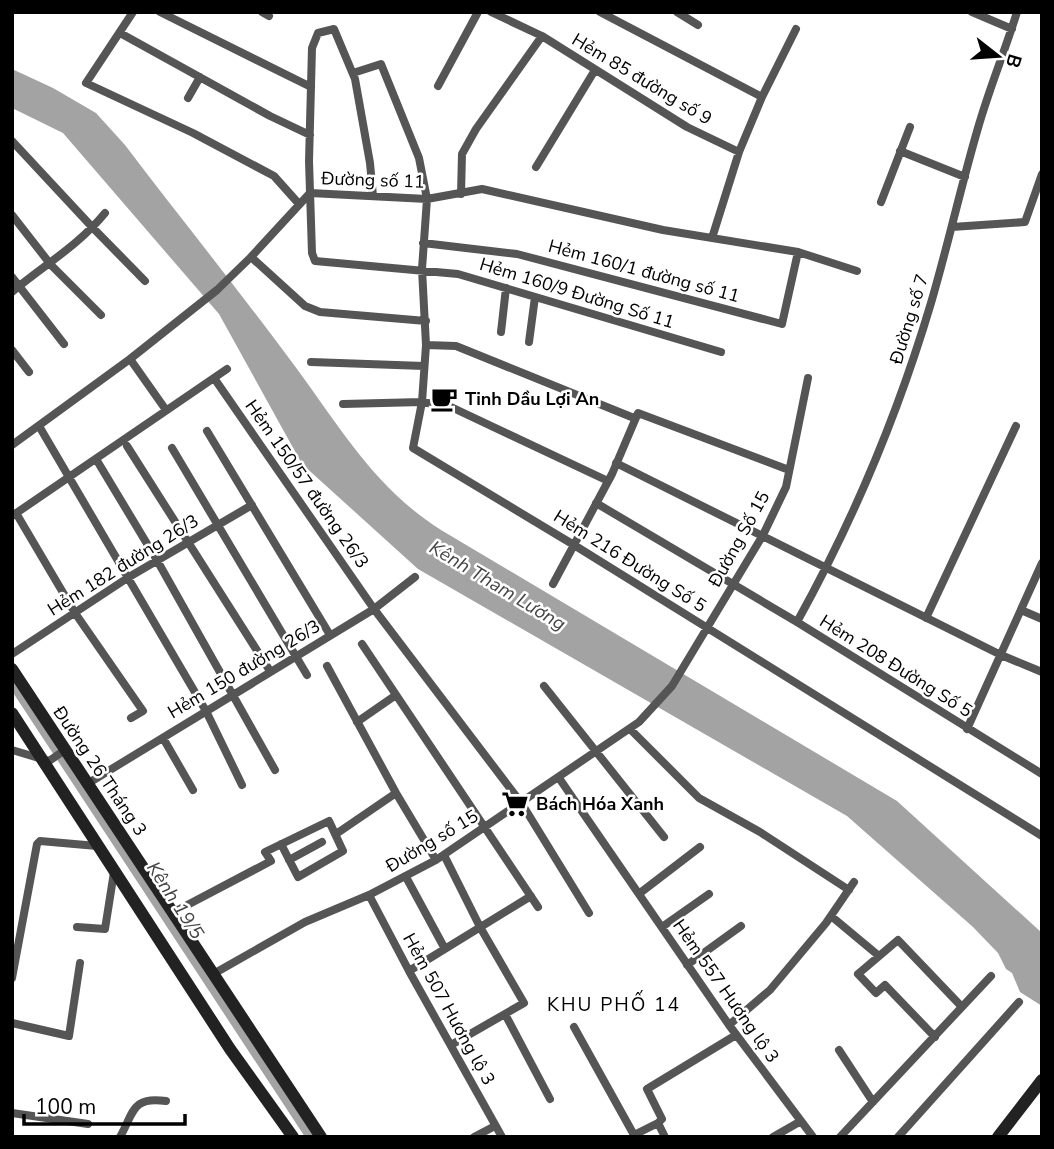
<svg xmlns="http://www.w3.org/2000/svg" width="1054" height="1149" viewBox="0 0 1054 1149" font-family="'Nunito Sans',sans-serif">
<rect width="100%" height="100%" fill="#fff"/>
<!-- water -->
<path fill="#a3a3a3" d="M12 69 53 88 96 113 125 145C182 220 241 293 297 369 341 429 376 489 441 530L897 801 1042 933V1006L1020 992 1012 973 1006 969 998 953 973 927 847 816 418 569 302 464 219 314 63 133 12 108Z"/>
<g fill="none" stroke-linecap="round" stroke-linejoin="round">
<!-- canal -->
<path stroke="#a3a3a3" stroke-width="10" d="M12 682 311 1137"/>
<!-- street -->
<path stroke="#555" stroke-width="8" d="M133 12 86 83 193 133 274 176 299 204
M160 12 311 87
M262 12 269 16
M491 12 542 36 687 127 739 152
M600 12 762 97
M677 12 698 25
M972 12 1012 29
M120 33 270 116 310 135
M353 73 381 64 419 158 427 199 422 269 426 345 422 402 413 448 574 545 1042 836
M438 86 478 12
M188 98 200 77
M12 141 93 228 145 281
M900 151 965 177
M536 167 595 70
M461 194 462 154 476 129 542 36
M373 196 370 163 355 79 334 29 318 33 312 48 309 161 312 253 315 261 458 274 721 352
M881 202 910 127
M12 215 51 265 101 315
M952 227 1025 222 1042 174
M712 238 739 152 762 97 796 29
M423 243 517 254 782 324 798 252
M251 257 305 306 320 312 426 321
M12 277 64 344
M12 292C44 265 78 246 105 213
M501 332 506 288
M529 342 535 297
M426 345 456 346 634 418
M12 350 29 372
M130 359 166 410
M311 362 424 366
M214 378 374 609 522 804 589 913
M343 404 422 402 451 407 608 481
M39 426 206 711 242 785
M207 431 330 635
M12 445 130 359 217 290 251 257 310 193 427 199 482 189 663 230 798 252 857 271
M127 446 270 671
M172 448 307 675
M96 459 158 562 275 770
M616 463 1001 655 1042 672
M596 503 797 622 1042 774
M16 513 75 613 143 711 131 718
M12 516 227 369
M553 584 612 474 638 413 789 470
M1021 610 1042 619
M926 618 1016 426
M797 622C853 521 898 414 931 303 948 245 961 186 978 128 989 89 1005 51 1017 12
M362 644 538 907
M12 654 129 577 252 505
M327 666 396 793 436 860
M544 686 664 837
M357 722 396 695
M630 729 699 798 760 832 849 890
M967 729 1042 563
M163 738 193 790
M12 750 49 761 65 750
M559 778 729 1025 813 1137
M87 784 374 609 415 577
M336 834 396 793
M444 855 480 927 524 1003 451 1045
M289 860 322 842
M406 877 445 949
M640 893 700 847
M369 895 409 971 502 1137
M174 912 271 861 265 852 329 821 343 851 298 877 281 844
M831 916 879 956
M77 927 105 929 114 872
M662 927 709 894
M687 965 741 926
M409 971 531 896
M215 973 305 922 369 895 436 860 639 722 672 686 763 535 786 487 808 378
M12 978 37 844 40 841 97 846
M505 1014 550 1099
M12 1023 69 1036 80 963
M729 1025 770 990 826 923 854 882
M574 1027 634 1135 658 1123
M935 1037 885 985 876 993 858 974 898 940 962 1007
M839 1050 873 1102
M12 1113 88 1124
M658 1123 662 1119 647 1089 736 1035
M658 1123 665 1137
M120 1137C134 1112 132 1096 166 1101
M474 1137 495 1126
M773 1137 801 1121
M840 1137 991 976
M898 1137 1019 1002"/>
<!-- secondary -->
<path stroke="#222" stroke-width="12" d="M12 669 321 1137
M12 713 230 1049 293 1137
M998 1137 1042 1080"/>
</g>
<!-- icons -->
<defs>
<g id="cafe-bare" transform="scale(2.1)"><path d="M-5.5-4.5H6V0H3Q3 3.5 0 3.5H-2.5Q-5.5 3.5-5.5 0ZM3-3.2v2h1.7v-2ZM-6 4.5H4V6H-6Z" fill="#000" stroke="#fff" stroke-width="2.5" paint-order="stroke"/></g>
<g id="supermarket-bare" transform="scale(2.1)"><path d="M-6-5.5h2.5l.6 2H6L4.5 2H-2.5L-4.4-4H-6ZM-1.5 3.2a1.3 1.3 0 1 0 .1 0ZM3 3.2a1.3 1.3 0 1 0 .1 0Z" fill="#000" stroke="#fff" stroke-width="2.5" paint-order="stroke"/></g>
</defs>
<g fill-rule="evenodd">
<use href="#cafe-bare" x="444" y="399"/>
<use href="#supermarket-bare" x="515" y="804"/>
</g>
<g text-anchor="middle" stroke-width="5" stroke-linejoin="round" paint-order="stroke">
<!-- street labels -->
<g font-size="18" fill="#000" stroke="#fff">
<text transform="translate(642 79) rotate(31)" y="6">Hẻm 85 đường số 9</text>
<text transform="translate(373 180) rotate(2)" y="6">Đường số 11</text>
<text transform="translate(644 271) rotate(15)" y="6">Hẻm 160/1 đường số 11</text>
<text transform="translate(577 293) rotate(17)" y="6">Hẻm 160/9 Đường Số 11</text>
<text transform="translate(909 319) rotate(-73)" y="6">Đường số 7</text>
<text transform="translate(307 484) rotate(55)" y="6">Hẻm 150/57 đường 26/3</text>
<text transform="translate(739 539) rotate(-61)" y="6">Đường Số 15</text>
<text transform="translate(630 561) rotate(32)" y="6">Hẻm 216 Đường Số 5</text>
<text transform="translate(123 565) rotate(-32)" y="6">Hẻm 182 đường 26/3</text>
<text transform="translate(896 666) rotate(32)" y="6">Hẻm 208 Đường Số 5</text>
<text transform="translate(244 669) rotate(-31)" y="6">Hẻm 150 đường 26/3</text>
<text transform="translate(100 771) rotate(56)" y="6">Đường 26 Tháng 3</text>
<text transform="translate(432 841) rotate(-31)" y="6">Đường số 15</text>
<text transform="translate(726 991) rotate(55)" y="6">Hẻm 557 Hương lộ 3</text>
<text transform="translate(449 1009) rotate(61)" y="6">Hẻm 507 Hương lộ 3</text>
</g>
<!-- poi labels -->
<g font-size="18" font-weight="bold" fill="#000" stroke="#fff" text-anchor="start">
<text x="465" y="405">Tinh Dầu Lợi An</text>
<text x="536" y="810">Bách Hóa Xanh</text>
</g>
<!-- water labels -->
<g font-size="19" font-style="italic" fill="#444" stroke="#fff">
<text transform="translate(498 585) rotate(31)" y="7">Kênh Tham Lương</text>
<text transform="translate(176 900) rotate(57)" y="7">Kênh 19/5</text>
</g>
<!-- neighbourhood labels -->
<g font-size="19" letter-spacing="2" fill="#000" stroke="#fff">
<text x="614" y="1011">KHU PHỐ 14</text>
</g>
</g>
<!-- border -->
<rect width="1054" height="1149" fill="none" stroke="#000000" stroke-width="28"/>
<!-- north arrow -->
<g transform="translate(998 56) rotate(107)" stroke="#ffffff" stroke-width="5" paint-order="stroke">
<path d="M0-5L12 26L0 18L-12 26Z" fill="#000000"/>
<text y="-10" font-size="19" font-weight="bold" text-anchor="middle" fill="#000000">B</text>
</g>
<!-- scale -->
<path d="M24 1114v10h161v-10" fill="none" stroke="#000000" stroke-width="3.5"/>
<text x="35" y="1114" font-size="21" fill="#000000" stroke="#ffffff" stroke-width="5" paint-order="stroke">100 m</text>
</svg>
